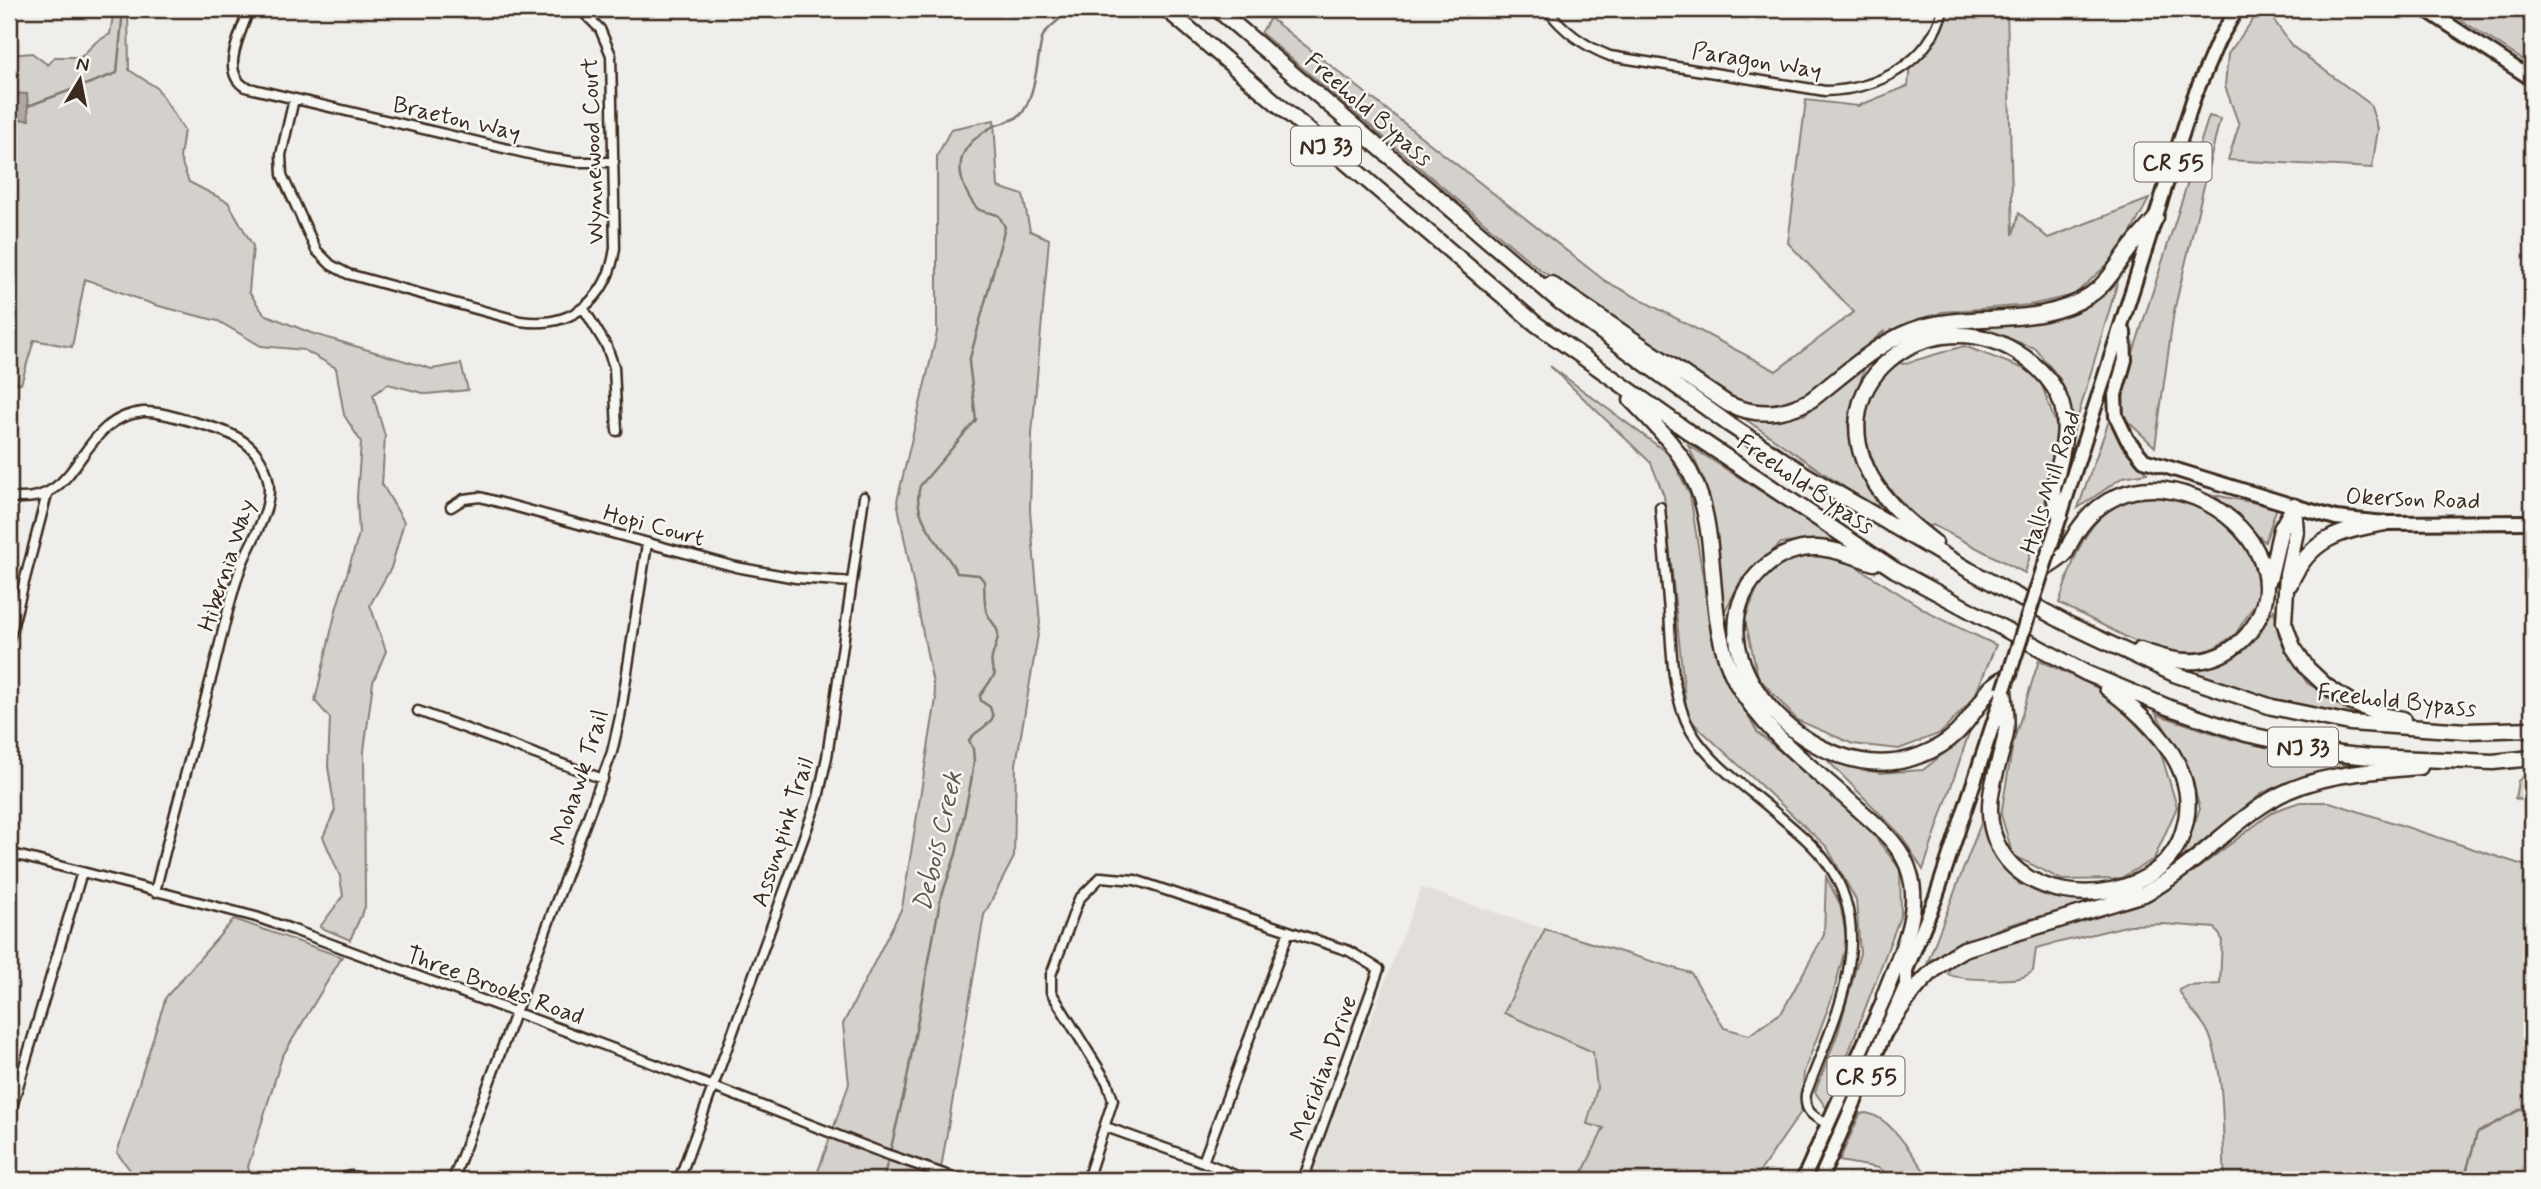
<svg xmlns="http://www.w3.org/2000/svg" width="2541" height="1189" viewBox="0 0 2541 1189" font-family="Mynerve,sans-serif">
<rect width="100%" height="100%" fill="#efeeea"/>
<filter id="ink" filterUnits="userSpaceOnUse"><feTurbulence type="fractalNoise" baseFrequency=".0143" numOctaves="2"/><feDisplacementMap in="SourceGraphic" scale="14" xChannelSelector="R" yChannelSelector="G"/><feConvolveMatrix kernelMatrix="1 2 1 2 8 2 1 2 1" color-interpolation-filters="sRGB"/></filter>
<g filter="url(#ink)">
<!-- built -->
<path fill="#e2dfdb" d="M1421 888 1545 929 1505 1013 1593 1052 1597 1088 1587 1123 1604 1128 1579 1180H1309Z"/>
<!-- green -->
<path fill="#d4d1cc" stroke="#887e75" stroke-width="2" d="M114 9H128L129 70 157 88 184 130 180 158 189 182 228 202 253 246 249 292 264 314 311 333 432 369 461 364 468 390 427 394 388 384 373 395 385 436 382 484 404 522 391 568 370 605 386 651 373 682 364 751 365 907 350 940 320 927 343 896 340 876 323 837 335 810 328 767 330 718 315 701 336 610 359 534 357 497 361 442 344 415 336 368 304 350 261 346 218 321 155 305 85 279 72 347 34 340 21 384 9 381V55L32 53 48 65 55 57H81L96 42 110 34Z
M1945 9H2007L2013 235 2019 213 2048 238 2149 199 2120 253 2074 295 2030 305 1942 312 1883 337 1884 331 1812 392 1770 406 1738 400 1539 269 1261 33 1270 18 1605 281 1776 371 1854 312 1788 243 1806 100 1858 106 1908 86 1910 62Z
M2261 9H2266L2292 46 2370 104 2378 129 2372 168 2228 160 2239 125 2225 86 2228 54Z
M2444 9H2467L2470 11 2472 9H2526L2527 14 2523 20 2532 27V66Z
M2209 116 2220 119 2174 311 2155 447 2122 416 2125 378Z
M994 120 998 187 1023 195 1030 231 1049 239 1032 434 1030 511 1040 623 1016 764 1014 857 984 915 939 1180H815L849 1084 843 1024 902 908 936 699 897 501 937 333V156L951 129Z
M2118 281 2073 433 2060 379 2035 348 1971 325 2092 301Z
M1964 346 2038 374 2062 442 2025 573 1933 525 1925 527 1879 477 1863 433V409L1881 372 1893 360 1903 364Z
M1550 366 1670 455 1690 495 1707 603 1720 666 1758 733 1860 818 1900 869 1901 914 1827 1109 1815 1092 1838 1033 1860 953 1856 900 1827 847 1687 717 1664 496 1651 463Z
M1864 369 1848 424 1863 475 1882 513 1742 417 1804 415Z
M2111 415 2147 473 2123 477 2078 508Z
M1688 445 1839 541 1781 543 1741 580 1724 613 1706 485Z
M2214 495 2277 507 2265 542Z
M2169 496 2204 507 2230 526 2254 556 2259 597 2235 635 2207 652H2175L2132 640 2059 603C2072 565 2082 523 2120 503 2133 496 2155 498 2169 496Z
M1816 554 1841 557 1935 616 1996 645 1974 698 1941 733 1899 749 1853 744 1797 720 1758 677 1745 619 1761 579 1783 560Z
M2274 610 2279 636 2307 683 2364 717 2261 696 2191 671 2236 656Z
M2039 660 2106 692 2160 750 2177 807 2154 859 2119 879 2062 880 2013 855 2001 815 2013 743Z
M2156 714 2231 739 2347 765 2264 792 2179 860 2200 809 2188 766Z
M1969 733 1923 870 1901 835 1829 762 1880 773 1923 770Z
M2532 769V804L2515 798 2518 781Z
M2300 802H2330L2532 868V1180H2225C2222 1136 2226 1074 2209 1034 2202 1017 2185 1007 2179 990L2187 986 2220 984 2222 939 2215 928 2164 924 2130 925 2036 948 2033 971C2030 973 2027 976 2023 977 2012 981 1957 980 1948 974L1951 965 1961 956 2156 895 2200 867 2274 811Z
M1983 818 2019 884 2100 900 2005 926 1928 961Z
M1826 877 1840 904 1847 941 1833 995 1804 1072 1801 1112 1754 1180H1579L1604 1128 1587 1124 1597 1088 1593 1052 1504 1013 1545 929 1691 973 1724 1028 1749 1035 1782 1012 1824 935Z
M234 919 342 957 282 1057 248 1167 252 1180H138L117 1153 166 997Z
M1866 1113C1890 1116 1911 1153 1925 1172L1926 1180H1885L1886 1173 1879 1168 1839 1161 1860 1114Z"/>
<!-- water -->
<path fill="#afa8a1" stroke="#81766d" stroke-width="2" d="M9 93 27 94 29 120 9 119Z"/>
<g fill="none" stroke-linecap="round" stroke-linejoin="round">
<!-- stream -->
<path stroke="#81766d" stroke-width="2.5" d="M28 106 117 73 123 9
M890 1152 905 1089 940 901 956 854 971 782 974 761 973 749 969 740C976 730 988 728 993 717L990 707 981 701 980 696 995 674C986 659 997 650 998 635 999 628 991 622 988 615 983 606 985 592 984 581L979 575 957 573C944 546 910 519 920 486L976 420 969 362 1005 227 999 216C992 212 984 213 978 209 973 205 969 197 966 191 953 162 963 144 990 128 999 123 1017 121 1023 112 1036 91 1037 61 1042 38 1047 26 1062 20 1069 9
M883 1180 888 1160
M2464 1180 2477 1133 2532 1103"/>
<!-- street casing -->
<g stroke="#3b2a1e" stroke-width="13">
<path id="street" d="M249 9C242 32 219 71 245 87L546 158 576 162H614
M1547 9C1564 32 1584 46 1610 56L1825 91C1877 90 1930 63 1943 9
M294 99 281 155 282 175 316 250 331 265 348 274 520 321C572 329 608 299 615 248L611 55 600 29 580 9
M584 309 607 347 614 367 617 431
M9 497C84 509 74 419 143 412 159 411 174 417 190 421 223 430 256 437 267 475 276 506 253 536 242 564 228 602 221 643 210 682 192 752 172 821 155 892
M451 507 464 499 480 497 736 567 796 578 851 582
M1660 507C1663 542 1666 577 1669 612 1672 652 1671 695 1691 731 1709 762 1743 785 1770 808 1789 825 1812 842 1827 863 1880 937 1833 1020 1806 1094 1804 1112 1813 1116 1827 1124
M9 640 47 494
M418 711 603 779
M9 853 256 917 291 929 657 1065 883 1153 961 1180
M9 1117 82 872
M1106 1127 1203 1162 1289 931
M1203 1162 1247 1180
M336 1180 350 1176 379 1180
M453 1180 612 752 620 717 647 544
M679 1180 818 798 827 757 864 497
M1087 1180 1113 1100 1107 1082 1051 992V975L1079 899 1101 877 1135 880 1349 951 1379 969 1303 1180"/>
</g>
<!-- secondary casing -->
<g stroke="#3b2a1e" stroke-width="18">
<path id="secondary" d="M2425 9 2532 79
M2294 506 2336 518 2385 523 2532 522"/>
</g>
<!-- primary casing -->
<g stroke="#3b2a1e" stroke-width="18">
<path id="primary" d="M2124 332 2125 360 2115 395 2116 416 2127 439 2144 460 2294 506
M2049 551 2194 97 2219 39 2237 9
M1803 1180 1889 988
M1820 1180 1906 985V970L1936 897 2003 694"/>
</g>
<!-- highway casing -->
<g stroke="#3b2a1e" stroke-width="19">
<path id="highway" d="M1166 9 1536 324 1696 437 1895 570 2086 673 2170 708 2246 734 2340 754 2371 757 2493 762 2532 758
M1217 9 1559 301 1730 425 1806 475 1969 570 2066 623 2174 674 2272 707 2350 723 2466 731 2532 729
M1551 284 1728 404C1757 417 1783 415 1811 400 1845 374 1880 339 1922 327 1976 312 2040 328 2090 295 2107 284 2116 267 2128 251 2136 240 2147 229 2156 218
M1631 400C1659 428 1689 459 1701 498 1719 558 1706 627 1737 684 1765 733 1813 768 1854 805 1876 825 1902 844 1910 874 1922 914 1898 958 1884 996
M2294 506 2296 532 2287 574 2284 622 2293 647 2308 669 2326 686 2352 703 2386 716 2403 719
M1935 543C1916 528 1896 512 1881 492 1804 388 1931 290 2024 357 2038 367 2052 381 2059 397 2069 420 2064 446 2058 470 2057 476 2053 484 2053 490 2053 498 2058 508 2060 516
M1874 563C1855 557 1837 549 1817 548 1798 547 1778 555 1764 568 1677 647 1814 798 1921 755 1958 741 1968 720 1989 690 1994 684 2003 679 2010 674
M2043 570C2050 565 2060 560 2065 554 2068 550 2069 544 2072 540 2082 521 2098 505 2118 496 2143 485 2170 488 2196 498 2250 520 2291 581 2248 634 2235 649 2217 659 2197 661 2178 663 2158 656 2140 650
M2269 580 2281 529 2294 506
M2290 584C2309 539 2341 530 2385 523
M2004 690C2005 704 2008 720 2006 733 2000 766 1983 797 1993 832 2011 899 2106 908 2155 871 2169 861 2180 845 2184 828 2202 769 2149 719 2107 688
M1886 1030C1908 997 1929 967 1964 949L2144 894C2191 870 2224 829 2269 801 2312 774 2370 771 2420 767"/>
</g>
<!-- street -->
<use href="#street" stroke="#f6f6f2" stroke-width="8"/>
<!-- secondary -->
<use href="#secondary" stroke="#f6f6f2" stroke-width="12"/>
<!-- primary -->
<use href="#primary" stroke="#f6f6f2" stroke-width="12"/>
<!-- highway -->
<use href="#highway" stroke="#f6f6f2" stroke-width="14"/>
<!-- primary-bridge casing -->
<g stroke="#3b2a1e" stroke-width="18" stroke-linecap="butt">
<path id="primary-bridge" d="M2004 690 2049 551"/>
</g>
<!-- primary-bridge -->
<use href="#primary-bridge" stroke="#f6f6f2" stroke-width="12"/>
</g>
</g>
<g text-anchor="middle" stroke-width="5" stroke-linejoin="round" paint-order="stroke">
<!-- shield labels -->
<g fill="#f6f6f2" stroke="#73675e" stroke-width="2">
<rect x="1291" y="126.5" width="70" height="39" rx="5"/>
<rect x="2134.5" y="142.5" width="77" height="39" rx="5"/>
<rect x="2268" y="727.5" width="70" height="39" rx="5"/>
<rect x="1827.5" y="1056.5" width="77" height="39" rx="5"/>
</g>
<g font-size="23" font-weight="bold" fill="#3b2a1e">
<text x="1326" y="154">NJ 33</text>
<text x="2173" y="170">CR 55</text>
<text x="2303" y="755">NJ 33</text>
<text x="1866" y="1084">CR 55</text>
</g>
<!-- street labels -->
<g font-size="24" fill="#3b2a1e" stroke="#f6f6f2">
<text transform="translate(1757 60) rotate(9)" y="8">Paragon Way</text>
<text transform="translate(1369 109) rotate(41)" y="8">Freehold Bypass</text>
<text transform="translate(457 118) rotate(13)" y="8">Braeton Way</text>
<text transform="translate(592 151) rotate(-92)" y="8">Wynnewood Court</text>
<text transform="translate(2050 482) rotate(-72)" y="8">Halls Mill Road</text>
<text transform="translate(1806 484) rotate(34)" y="8">Freehold Bypass</text>
<text transform="translate(2413 498) rotate(2)" y="8">Okerson Road</text>
<text transform="translate(654 525) rotate(15)" y="8">Hopi Court</text>
<text transform="translate(226 565) rotate(-72)" y="8">Hibernia Way</text>
<text transform="translate(2397 700) rotate(6)" y="8">Freehold Bypass</text>
<text transform="translate(579 777) rotate(-72)" y="8">Mohawk Trail</text>
<text transform="translate(782 832) rotate(-72)" y="8">Assunpink Trail</text>
<text transform="translate(495 985) rotate(20)" y="8">Three Brooks Road</text>
<text transform="translate(1323 1068) rotate(-70)" y="8">Meridian Drive</text>
</g>
<!-- water labels -->
<g font-size="26" font-style="italic" fill="#64564c" stroke="#f6f6f2">
<text transform="translate(937 841) rotate(-77)" y="9">Debois Creek</text>
</g>
</g>
<!-- margin -->
<rect width="2541" height="1189" fill="none" stroke="#f6f6f2" stroke-width="35"/>
<rect x="18" y="18" width="2506" height="1154" fill="none" stroke="#3b2a1e" stroke-width="2.5" filter="url(#ink)"/>
<!-- north arrow -->
<g transform="translate(80 80) rotate(10)" stroke="#f6f6f2" stroke-width="5" paint-order="stroke">
<path d="M0-5L12 26L0 18L-12 26Z" fill="#3b2a1e"/>
<text y="-10" font-size="19" font-weight="bold" text-anchor="middle" fill="#3b2a1e">N</text>
</g>
</svg>
